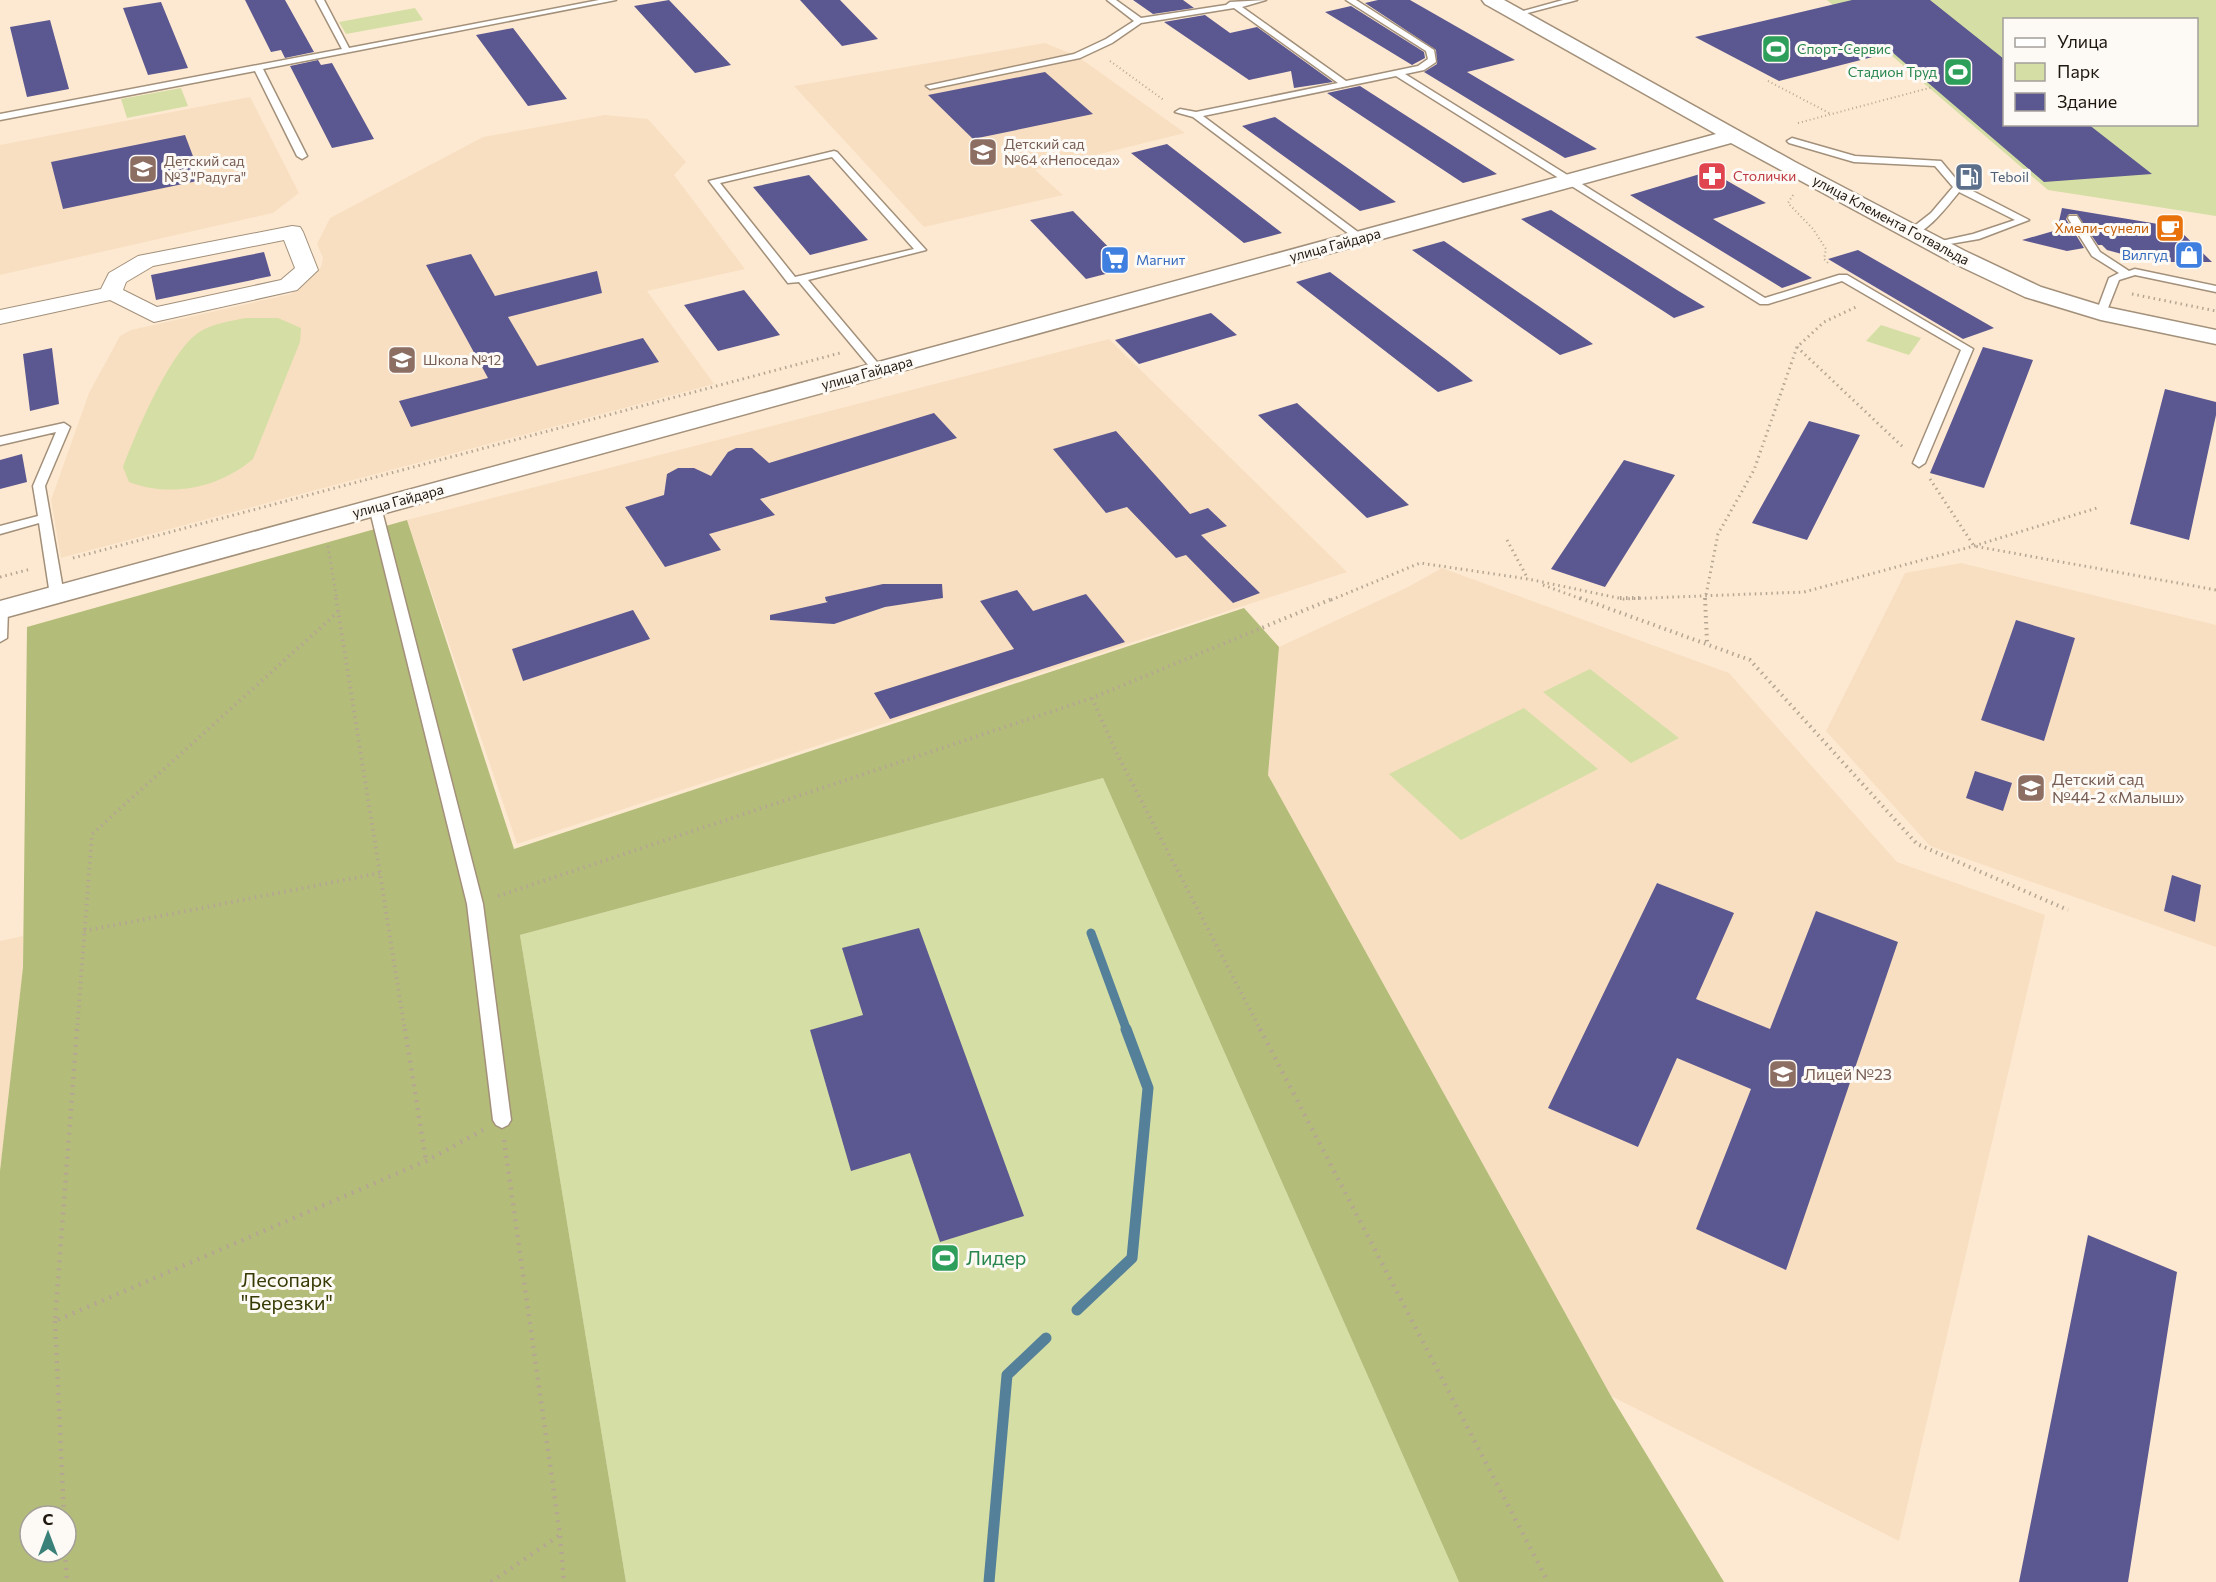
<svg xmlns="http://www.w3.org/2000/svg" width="2216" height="1582" viewBox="0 0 2216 1582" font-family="Commissioner,sans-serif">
<rect width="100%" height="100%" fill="#fde9d1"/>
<!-- built -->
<path fill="#f8dfc1" d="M1045 43 1077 56 1185 133 1035 170 1063 195 924 227 794 86Z
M250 97 299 193 273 213 0 275V145Z
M605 115 648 119 686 162 674 175 745 269 647 291 714 384 61 558 51 500 89 393 120 336 131 330 291 294 310 279 321 267 323 258 317 244 330 218 483 137Z
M1109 339 1347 572 517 844 407 520Z
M1961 563 2216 625V947L1930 846 1826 731 1905 573Z
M1442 568 1729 673 1897 862 2045 915 1899 1541 1611 1396 1268 775 1279 647 1406 588Z
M23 936V967L0 1171V941Z"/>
<!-- green -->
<path fill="#d5dea5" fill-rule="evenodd" d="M1827 0H2216V216L2048 190ZM2004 20H2196V124H2004Z
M415 8 423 20 346 34 339 22Z
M181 88 188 106 127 118 121 99Z
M246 318H278L301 328 300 342 253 459C219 488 171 498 129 482L123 467C136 433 171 348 201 331 215 323 231 321 246 318Z
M1881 325 1921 338 1909 355 1866 341Z
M1590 669 1679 738 1631 763 1543 692Z
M1524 708 1598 769 1461 840 1389 774Z
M1103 778 1459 1582H626L520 935Z"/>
<!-- forest -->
<path fill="#b3bd79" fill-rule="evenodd" d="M407 520 514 849 1244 608 1279 647 1268 775 1611 1396 1724 1582H1459L1103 778 520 935 626 1582H0V1171L23 967 27 627ZM30 1516H66V1552H30Z"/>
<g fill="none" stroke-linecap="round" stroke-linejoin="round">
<!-- stream-far1 -->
<path stroke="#54809a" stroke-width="9" d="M1091 933 1127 1031"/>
<!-- stream -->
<path stroke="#54809a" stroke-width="11" d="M1077 1310 1132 1258 1148 1088 1126 1029
M989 1582 1007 1375 1046 1338"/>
</g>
<!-- building -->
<path fill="#5b5790" d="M245 0H285L314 52 285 58 281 50 271 52Z
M669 0 731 65 695 73 634 6Z
M800 0H840L878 39 842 46Z
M1133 0H1183L1194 8 1153 14Z
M1378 0H1410L1515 60 1467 72 1597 149 1565 158 1424 72 1437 64 1436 50 1365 3Z
M1852 0H1930L2004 59V124H2088L2152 174 2044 182 1892 52 1779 81 1695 37Z
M161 2 188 68 148 75 123 8Z
M1351 6 1424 52 1425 58 1412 65 1325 12Z
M1205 15 1230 33 1257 27 1333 82 1294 88 1291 71 1249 80 1164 22Z
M50 20 69 89 27 97 10 27Z
M513 28 567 99 528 106 476 35Z
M318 60 321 65 332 63 374 139 332 148 290 66Z
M1045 72 1093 114 973 139 928 95Z
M1360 86 1497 174 1463 183 1327 93Z
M1275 117 1396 202 1360 211 1242 126Z
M185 135 202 180 63 209 51 162Z
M1167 144 1282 233 1244 243 1131 153Z
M1710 171 1766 203 1713 219 1812 278 1782 288 1630 195Z
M809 175 868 240 810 255 753 187Z
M2062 208 2176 227 2212 262H2155L2149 257H2133L2107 250 2102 245H2098L2077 214H2069L2066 219 2084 248 2067 251 2022 240 2057 230Z
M1551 210 1677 290 1705 307 1674 318 1521 219Z
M1073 211 1129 268 1086 279 1030 220Z
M1444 241 1566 325 1593 344 1560 355 1412 250Z
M1858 250 1994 328 1963 339 1828 259Z
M264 252 271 276 156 300 151 275Z
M471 254 495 296 597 271 602 293 508 317 537 366 643 338 659 362 411 427 399 401 488 378 426 265Z
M1330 272 1448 361 1473 381 1438 392 1296 282Z
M744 290 780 335 718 351 684 305Z
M1211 313 1237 335 1139 364 1115 340Z
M1983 347 2033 360 1984 488 1930 473Z
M52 348 59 404 30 411 23 354Z
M2165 389 2216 402V415L2189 540 2130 524Z
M1297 403 1389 487 1409 505 1367 518 1258 415Z
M934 413 957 438 760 499 775 515 709 534 721 550 665 567 625 507 664 495 667 474 678 468H694L711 476 728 452 736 448H752L769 463Z
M1809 421 1860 435 1807 540 1752 523Z
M1116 431 1190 514 1208 508 1227 526 1201 535 1260 593 1233 603 1186 555 1176 558 1127 507 1106 513 1053 449Z
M22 454 27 482 0 489V460Z
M1624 460 1675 475 1605 587 1551 569Z
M883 584H942L943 598 885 607 834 624 770 620V615L828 602 826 601 825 597Z
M1017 590 1033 611 1086 594 1125 642 890 719 874 693 1014 649 980 601Z
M633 610 650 639 523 681 512 649Z
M2016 620 2075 638 2044 741 1981 720Z
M1975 771 2012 783 2003 811 1966 798Z
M2172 875 2201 885 2195 922 2164 911Z
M1657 883 1734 913 1696 999 1770 1029 1816 911 1898 942 1786 1270 1696 1229 1751 1089 1677 1058 1638 1147 1548 1108Z
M919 928 1024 1216 940 1242 910 1153 851 1171 810 1030 863 1015 842 948Z
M2088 1235 2177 1272 2128 1582H2019Z"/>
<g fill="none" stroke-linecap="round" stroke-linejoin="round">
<!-- service casing -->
<g stroke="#a3907a" stroke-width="3">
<path id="service" d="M316 0H324L349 48 599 0H616L263 69 307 156 302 159 297 156 255 71 0 120V114L342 49Z
M1107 0H1116L1141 18 1226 5 1230 2 1266 0 1242 7 1346 81 1418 66 1428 59 1426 51 1346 0H1356L1434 50 1436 62 1424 70 1405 74 1765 298 1839 275H1847L1973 349 1925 463 1919 467 1913 463 1961 350 1842 281 1768 304H1760L1396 76 1203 116 1366 238 1357 240 1193 117 1175 112 1180 109 1196 112 1338 83 1234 8 1141 23 1112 43 1080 58 930 89 926 86 1074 54 1106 39 1134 21Z
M1563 0H1577L1516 16 1512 14Z
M1792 138 1855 156 1941 161 1961 185 2029 220 1979 239 1932 247V243L1973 234 2015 220 1959 192C1949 204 1925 237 1908 235V231L1931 213 1953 187 1935 166 1854 162 1789 143 1787 141Z
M834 151 837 152 926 250 808 280 882 368 884 370 878 373 874 372 799 282 788 283 709 181ZM832 157 914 249 795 277 720 183Z
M2069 216H2077L2100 252 2129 271 2135 269 2216 286V292L2135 275 2119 280 2106 313 2101 316 2097 315 2096 313 2109 278 2119 273 2092 256 2068 218Z
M64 423 70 427 45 486 64 595 57 599 50 595 39 523 0 534V526L38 516 33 486 56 432 0 445V437Z
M375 503 381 507 483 904 511 1120 508 1125 502 1128 496 1125 493 1120 467 904 369 507Z
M0 606 8 610 7 638 0 642Z"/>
</g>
<!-- minor casing -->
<g stroke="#a3907a" stroke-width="2">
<path id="minor" d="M292 226 300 227 303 232 318 270 297 290 154 322 110 300 0 324V310L101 289 109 273 138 256ZM284 240 295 268 281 280 157 307 123 290 126 282 153 266Z"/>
</g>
<!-- tertiary casing -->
<g stroke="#a3907a" stroke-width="3">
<path id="tertiary" d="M1482 0H1504L1795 162 1965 251 2041 287 2106 307 2216 330V344L2101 320 2025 297 1949 261 1731 143 0 619V601L1716 134 1485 4Z"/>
</g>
<!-- path-far3 -->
<path stroke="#b5a693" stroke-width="2" stroke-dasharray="1 3" stroke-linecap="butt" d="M1110 61 1165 101
M1768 81 1831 114
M1798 123 1933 87
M1793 195 1788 203 1813 229 1826 249 1824 259 1828 263"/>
<!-- path-far2 -->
<path stroke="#b5a693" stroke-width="3" stroke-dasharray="1.5 4" stroke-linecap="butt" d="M2132 294 2216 311
M1797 347 1904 448
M1930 479 1974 546 2216 590
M1507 540 1528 579
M328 546 337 600
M73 558 840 353
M0 577 31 569
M1543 585 1584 600
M1331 600 1420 563 1528 579 1623 599 1804 592 1974 546 2097 508
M1705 600 1718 534 1754 470 1797 347 1824 322 1856 307"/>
<!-- path-far1 -->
<path stroke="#b5a693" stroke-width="4" stroke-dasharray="1.5 4.5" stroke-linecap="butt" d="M336 598 405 1031
M1580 598 1750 660 1917 844 2068 910
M1620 598H1641
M1705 598 1707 642
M498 896 1092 698
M84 931 380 873
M77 1031 92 834 338 612
M1261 1031 1116 752 1092 698 1334 598"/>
<!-- path -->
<path stroke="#b5a693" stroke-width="4.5" stroke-dasharray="2 6" stroke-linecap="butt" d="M77 1029 55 1321 426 1161 483 1130
M405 1029 426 1161
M1260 1029 1548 1582
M504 1140 560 1535 564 1582
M55 1321 64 1516
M65 1552 67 1582
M491 1582 560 1535"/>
<!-- service -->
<use href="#service" fill="#fff" fill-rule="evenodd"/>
<!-- minor -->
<use href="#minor" fill="#fff" fill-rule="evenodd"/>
<!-- tertiary -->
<use href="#tertiary" fill="#fff" fill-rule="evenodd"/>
</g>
<!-- icons -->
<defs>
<g id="stadium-square" transform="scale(1.5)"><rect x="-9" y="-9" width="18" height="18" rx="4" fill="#2e9e5b" stroke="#fdf9f4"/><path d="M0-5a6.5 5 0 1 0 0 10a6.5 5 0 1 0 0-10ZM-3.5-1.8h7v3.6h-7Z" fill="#fff"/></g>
<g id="school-square" transform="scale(1.5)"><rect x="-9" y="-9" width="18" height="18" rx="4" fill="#8d6e63" stroke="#fdf9f4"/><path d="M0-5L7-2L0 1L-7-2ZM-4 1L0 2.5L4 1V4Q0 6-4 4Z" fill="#fff"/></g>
<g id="pharmacy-square" transform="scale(1.5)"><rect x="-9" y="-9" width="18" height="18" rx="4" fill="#e0444e" stroke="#fdf9f4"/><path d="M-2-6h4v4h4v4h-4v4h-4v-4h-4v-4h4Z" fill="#fff"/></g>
<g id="fuel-square" transform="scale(1.5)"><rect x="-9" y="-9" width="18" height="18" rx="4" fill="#5c6f8a" stroke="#fdf9f4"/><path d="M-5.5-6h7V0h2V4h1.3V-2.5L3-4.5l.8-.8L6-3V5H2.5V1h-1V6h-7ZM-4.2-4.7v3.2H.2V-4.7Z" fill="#fff"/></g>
<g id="cafe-square" transform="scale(1.5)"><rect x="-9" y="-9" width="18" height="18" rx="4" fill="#e8710a" stroke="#fdf9f4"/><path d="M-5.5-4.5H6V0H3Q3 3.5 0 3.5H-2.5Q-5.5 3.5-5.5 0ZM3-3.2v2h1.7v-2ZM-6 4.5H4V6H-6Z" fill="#fff"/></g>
<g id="shop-square" transform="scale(1.5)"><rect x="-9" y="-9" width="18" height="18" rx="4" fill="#3f7fe0" stroke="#fdf9f4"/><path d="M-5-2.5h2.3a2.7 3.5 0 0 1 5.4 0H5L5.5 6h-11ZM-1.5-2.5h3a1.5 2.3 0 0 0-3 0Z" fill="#fff"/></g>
<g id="supermarket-square" transform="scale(1.5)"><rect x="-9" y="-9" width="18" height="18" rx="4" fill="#3f7fe0" stroke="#fdf9f4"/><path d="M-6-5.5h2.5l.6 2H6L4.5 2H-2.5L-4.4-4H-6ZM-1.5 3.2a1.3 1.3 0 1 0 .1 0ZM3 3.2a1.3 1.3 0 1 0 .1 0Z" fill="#fff"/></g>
</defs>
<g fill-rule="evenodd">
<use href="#stadium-square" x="1776" y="49"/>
<use href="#stadium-square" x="1958" y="72"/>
<use href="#school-square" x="983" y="152"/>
<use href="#school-square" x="143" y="169"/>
<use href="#pharmacy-square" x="1712" y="176"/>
<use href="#fuel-square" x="1969" y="177"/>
<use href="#cafe-square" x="2170" y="228"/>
<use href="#shop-square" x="2189" y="255"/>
<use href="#supermarket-square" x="1115" y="260"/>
<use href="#school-square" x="402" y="360"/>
<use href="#school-square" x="2031" y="788"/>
<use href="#school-square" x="1783" y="1074"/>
<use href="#stadium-square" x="945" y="1258"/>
</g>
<g text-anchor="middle" stroke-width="6" stroke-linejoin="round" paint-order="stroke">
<!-- far-leisure labels -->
<g font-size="14" fill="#27864d" stroke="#fdf9f4" text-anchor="start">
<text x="1797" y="54">Спорт-Сервис</text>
<text x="1937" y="77" text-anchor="end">Стадион Труд</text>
</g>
<!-- far-education labels -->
<g font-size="14" fill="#785e54" stroke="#fdf9f4" text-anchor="start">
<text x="1004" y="149">Детский сад<tspan x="1004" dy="16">№64 «Непоседа»</tspan></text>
<text x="164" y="166">Детский сад<tspan x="164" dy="16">№3 "Радуга"</tspan></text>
<text x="423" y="365">Школа №12</text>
</g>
<!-- far-health labels -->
<g font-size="14" fill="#be3a42" stroke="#fdf9f4" text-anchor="start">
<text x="1733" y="181">Столички</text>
</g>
<!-- far-service labels -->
<g font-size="14" fill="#4e5e75" stroke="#fdf9f4" text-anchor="start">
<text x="1990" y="182">Teboil</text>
</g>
<!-- far-street labels -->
<g font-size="14" fill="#1f1810" stroke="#fdf9f4">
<text transform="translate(1891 220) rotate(28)" y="5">улица Клемента Готвальда</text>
<text transform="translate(1335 245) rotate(-15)" y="5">улица Гайдара</text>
<text transform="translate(867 373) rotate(-15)" y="5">улица Гайдара</text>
<text transform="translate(398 501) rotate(-15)" y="5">улица Гайдара</text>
</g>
<!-- far-food labels -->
<g font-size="14" fill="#c56008" stroke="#fdf9f4" text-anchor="end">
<text x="2149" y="233">Хмели-сунели</text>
</g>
<!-- far-shop labels -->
<g font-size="14" fill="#366cbe" stroke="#fdf9f4" text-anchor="end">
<text x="2168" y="260">Вилгуд</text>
<text x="1136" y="265" text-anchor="start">Магнит</text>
</g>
<!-- education labels -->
<g font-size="16" fill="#785e54" stroke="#fdf9f4" text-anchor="start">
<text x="2052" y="785">Детский сад<tspan x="2052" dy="18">№44-2 «Малыш»</tspan></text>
<text x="1804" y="1080">Лицей №23</text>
</g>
<!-- near-leisure labels -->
<g font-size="20" fill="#27864d" stroke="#fdf9f4" text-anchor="start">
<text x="966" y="1265">Лидер</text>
</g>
<!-- near-park labels -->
<g font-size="20" fill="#363b05" stroke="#fdf9f4">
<text x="287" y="1287">Лесопарк<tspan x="287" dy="23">"Березки"</tspan></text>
</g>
</g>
<!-- legend -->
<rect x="2003" y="18" width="195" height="108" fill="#fdf9f4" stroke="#a49f99" stroke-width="1.5"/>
<rect x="2015" y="38" width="30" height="9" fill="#ffffff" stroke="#a49f99" stroke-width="1.5"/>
<text x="2057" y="48" font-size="18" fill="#1f1810">Улица</text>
<rect x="2015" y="63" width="30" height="18" fill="#d5dea5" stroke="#a49f99" stroke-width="1.5"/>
<text x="2057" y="78" font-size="18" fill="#1f1810">Парк</text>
<rect x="2015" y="93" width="30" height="18" fill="#5b5790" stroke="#a49f99" stroke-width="1.5"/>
<text x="2057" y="108" font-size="18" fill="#1f1810">Здание</text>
<!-- north arrow -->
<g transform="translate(48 1534)"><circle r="28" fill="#fdf9f4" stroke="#a49f99" stroke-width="1.5"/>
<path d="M0-4.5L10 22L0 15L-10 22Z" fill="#3a8179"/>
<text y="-9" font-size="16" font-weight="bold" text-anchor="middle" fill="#1f1810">С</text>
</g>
</svg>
